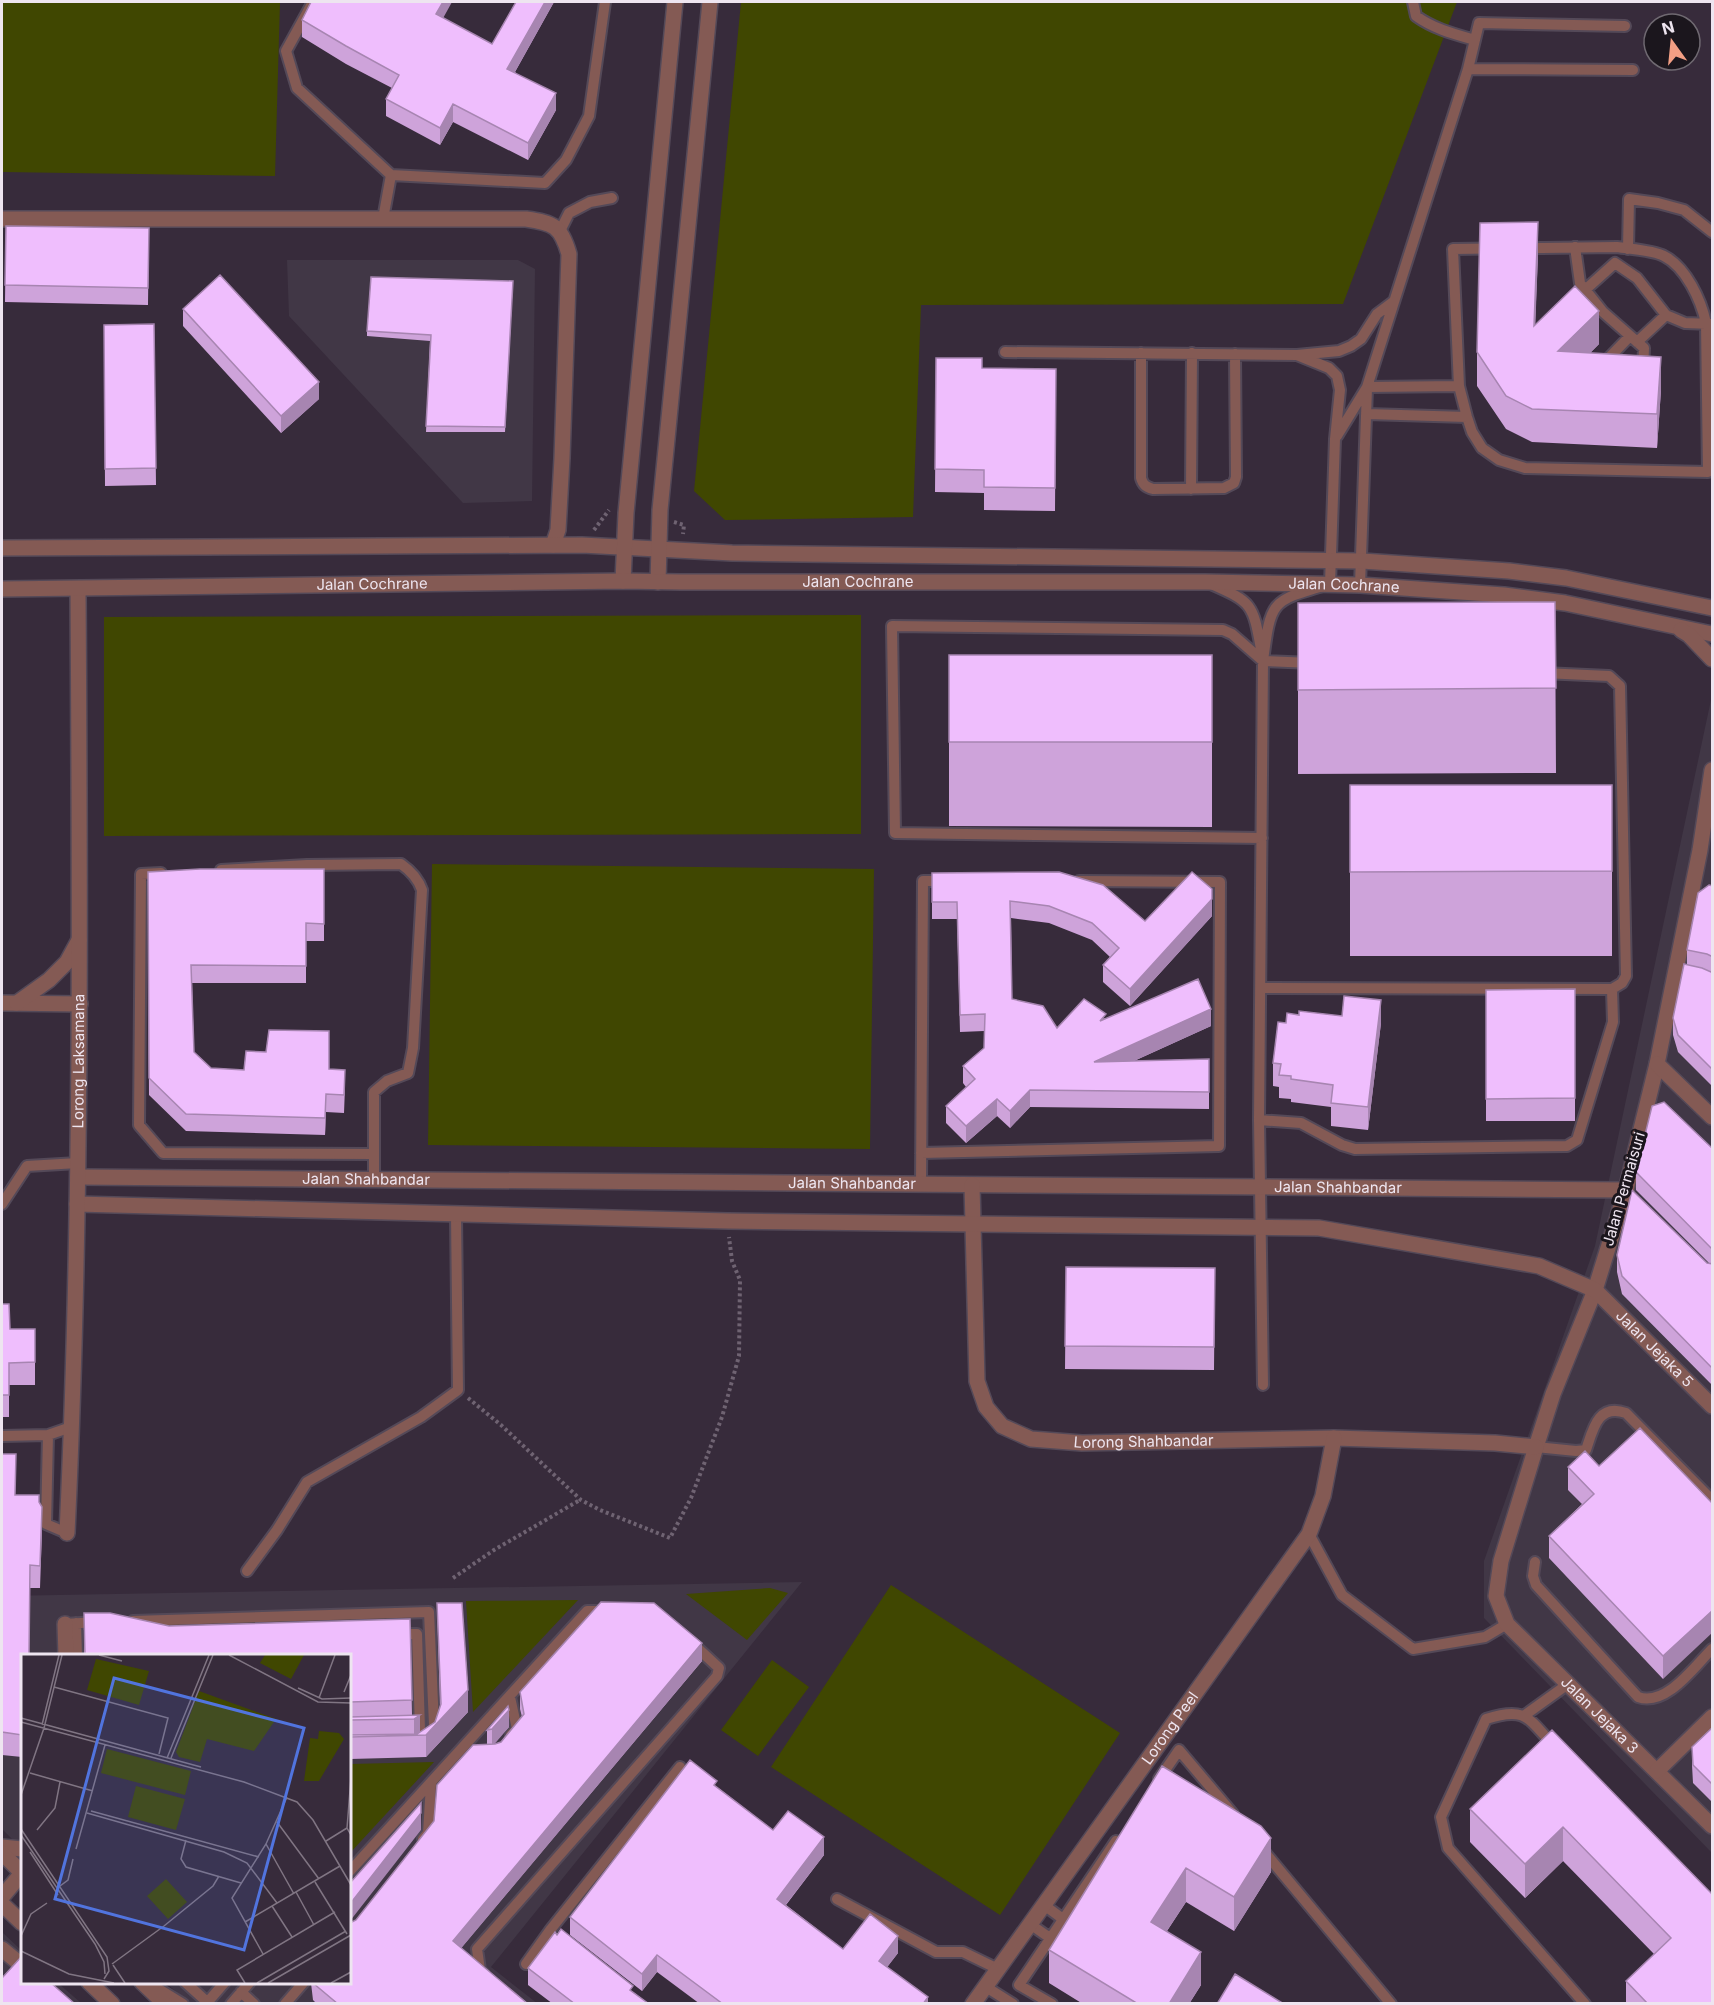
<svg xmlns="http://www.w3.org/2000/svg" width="1714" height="2005" viewBox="0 0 1714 2005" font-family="Inter,sans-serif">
<rect width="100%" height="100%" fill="#372b3b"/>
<!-- commercial -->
<path fill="#413746" d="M287 260H518L535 269 532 501 463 503 289 316Z
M1712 695V1853L1484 1618V1561L1595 1246Z
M802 1582 491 1967 538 2004 189 2003 166 1983 350 1982V1656H22V1849L2 1829V1596Z
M2 1932 22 1951V1982L58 1983 81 2003H2Z"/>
<!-- green -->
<path fill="#404701" d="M2 2H280L275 176 2 172Z
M741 2H1457L1343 304 921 305 913 517 725 520 694 491Z
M861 615V834L104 836V617Z
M432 864 874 869 870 1149 428 1145Z
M891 1585 1120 1733 1000 1915 771 1767Z
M770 1588 788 1593 747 1640 686 1594Z
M578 1600 473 1712 466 1601Z
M772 1660 809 1687 758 1756 721 1730Z
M434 1762 350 1853V1764Z"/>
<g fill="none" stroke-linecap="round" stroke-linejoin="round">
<!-- service casing -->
<g stroke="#544958" stroke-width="14">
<path id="service" d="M313 2 286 51 297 88 391 175 383 219
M1413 2 1416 16C1434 29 1454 34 1475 40
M1468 69 1479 23 1625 26
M391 175 545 183 566 160 589 116 605 2
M560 231 569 213 590 202 612 198
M1575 247 1580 283 1603 312 1644 348 1643 370
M1617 247C1629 249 1653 250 1664 256 1686 267 1701 300 1706 323L1708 472 1525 468 1499 460 1482 448 1472 432 1467 417 1459 386 1453 249Z
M1628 249 1629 199 1658 203 1684 210 1712 232
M1585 290 1615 263 1637 278 1666 315 1637 342
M1666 315 1685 323 1712 324
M1005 352 1297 355 1339 351 1351 346 1361 339 1377 314 1393 302
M1141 353V478C1143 485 1146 487 1153 489L1224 488 1234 483 1236 477 1235 354
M1603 364 1630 336
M1367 387 1459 386
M1367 414 1467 417
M1337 436 1367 387 1468 69 1633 70
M1191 489 1192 353
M1211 584C1252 602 1253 604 1261 649
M1360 585 1367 388
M1262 838 895 833 892 626 1223 630 1232 634 1263 661 1312 663
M221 870 307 865 401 864C411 871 418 878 422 890L413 1048 408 1073 387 1081 374 1092V1180
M161 873 141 874 139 1125 163 1153 374 1154
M1261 988 1612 989 1622 983 1626 976 1620 686 1609 676 1543 673
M1259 1120 1301 1123 1342 1145 1355 1149 1567 1146 1577 1140 1613 1022 1612 989
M921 1153 1219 1146 1220 882 1079 881
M921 1184 923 881H946
M2 1204 27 1166 78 1163
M1263 1385 1259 1120 1263 661C1271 599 1271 601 1330 584L1335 439 1340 390 1337 376 1329 368 1297 355
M48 1435 46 1524 67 1533
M2 1436 48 1435 71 1427
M1536 1447 1576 1451 1586 1450C1593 1429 1598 1403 1626 1413L1712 1500
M1309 1534 1342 1595 1413 1649 1485 1637 1507 1624
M1535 1562 1533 1576 1536 1585 1638 1697C1666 1707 1694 1667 1712 1649
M247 1571 277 1530 307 1482 421 1417 458 1390 456 1214
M133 1621 429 1612 434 1725 431 1735
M76 1623 77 1656
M65 1624 97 1622
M398 1634H417L420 1730H407
M510 1697 517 1729 511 1735
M1525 1715 1568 1684
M1554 1746C1528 1718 1526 1706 1486 1719L1441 1817 1448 1848 1585 2004
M1159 1779 1179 1750 1233 1814
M423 1839 428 1833 431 1784
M1262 1849 1391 2004
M350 1871 587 1611H605
M837 1899 936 1952H963L998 1969
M1044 1905 1063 1919
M1030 1924 1050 1938
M526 1964 551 1929 680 1767
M484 1974 480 1970 477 1949 717 1676 719 1668 691 1642
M185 1982 207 2002
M149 1983 183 2004
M986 1987 1013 2004
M241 1992 254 2004
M206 2004 225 1982
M231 2004 250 1982
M285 2004 304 1982
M1052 2004 1019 1985 1116 1841"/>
</g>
<!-- minor casing -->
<g stroke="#544958" stroke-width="18">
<g id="minor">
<path d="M2 219H526C554 223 561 226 569 254L562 458 558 530 553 545"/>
<path id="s1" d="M1712 770 1700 850 1657 1064 1626 1190 1595 1290 1553 1394 1536 1447 1501 1561 1496 1596 1507 1624 1712 1826"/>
<path d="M2 1003 80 1004"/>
<path d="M17 1003 49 980 67 962 79 940"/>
<path d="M1657 1064 1712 1117"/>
<path id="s2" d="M78 1177 1626 1190"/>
<path id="s3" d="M972 1185 977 1381 986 1407 1002 1426 1031 1439 1082 1443 1334 1438 1495 1443 1536 1447"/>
<path id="s4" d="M77 1204 728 1221 1319 1228 1539 1266 1595 1290 1712 1406"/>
<path id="s5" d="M67 1533C82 1218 80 903 78 589"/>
<path d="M65 1624 66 1656"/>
<path d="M1657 1771 1712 1717"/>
<path d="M2 1847 22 1849"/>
<path d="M2 1897 22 1873"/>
<path d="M2 1949 19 1963"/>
<path id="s6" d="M973 2004 1309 1534 1323 1496 1334 1438"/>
</g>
</g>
<!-- tertiary casing -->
<g stroke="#544958" stroke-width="18">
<g id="tertiary">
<path d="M2 548 582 545 732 553 1362 561 1509 571 1566 578 1712 608"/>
<path d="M623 581 626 513 675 2"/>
<path d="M658 582 660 510 710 2"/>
<path id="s7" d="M2 589 623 581 681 582H1206L1360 585 1504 595 1565 603 1712 634"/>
<path d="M1681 630 1689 635 1712 659"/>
<path d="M2 1853 22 1873"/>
<path d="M2 1904 22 1923"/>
<path d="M89 1982 112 2004"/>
<path d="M142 1982 165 2004"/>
</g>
</g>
<!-- path -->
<path stroke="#6f6372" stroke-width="4" stroke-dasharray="3 3" stroke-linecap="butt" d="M674 522 684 525 683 534
M594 530 609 510
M468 1398 501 1425 581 1500 600 1510 670 1538 691 1498 722 1417 739 1356 740 1280 732 1261 729 1237
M453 1578 494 1550 580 1500"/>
<!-- service -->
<use href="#service" stroke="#845a54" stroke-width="10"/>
<!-- minor -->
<use href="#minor" stroke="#845a54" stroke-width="15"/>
<!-- tertiary -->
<use href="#tertiary" stroke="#845a54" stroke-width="15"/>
</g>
<!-- wall -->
<path fill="#cea3da" d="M516 2H554L515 72 556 110 528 160 453 122 440 145 386 116V99L392 88 346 64 302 37V20L443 18 492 44Z
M6 226 149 228 148 305 5 302Z
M1538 255 1535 325 1599 344 1590 353 1661 390 1657 448 1532 442 1506 429 1477 386V352Z
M513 281 505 432H426L430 341 367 336V331Z
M183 309 319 399 281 433 183 326Z
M154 324 156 485 105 486 104 325Z
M936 358 982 368 1056 369 1055 511 984 510V493L935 492Z
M1555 602 1556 773 1298 774V603Z
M949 655H1212V827L949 826Z
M1350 785H1612V956H1350Z
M324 869V941H306V983H192L194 1052 211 1068 244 1070 329 1069 345 1087 344 1113 326 1112 325 1135 186 1131 149 1095 148 872Z
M932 873 1145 921 1212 889V916L1130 1006 1103 982V965L1110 957 1092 940 1049 923 1011 918 1012 999 1057 1028 1106 1018 1211 1026 1134 1061 1209 1059V1109L1030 1107 1010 1128 997 1116 966 1143 946 1123V1106L966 1087 963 1083V1066L984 1048V1031L960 1032 957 919H932Z
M1713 886V1087L1678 1052 1673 1035V1018L1687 965V950Z
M1575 989V1121H1486V990Z
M1286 1023H1381L1368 1130 1331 1126V1107L1291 1102V1099L1279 1098V1087L1273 1086V1063Z
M1713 1149V1386L1622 1294 1617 1272V1255L1710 1264 1636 1190V1172Z
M1066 1267 1215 1268 1214 1370 1065 1369Z
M2 1304 10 1329H35V1385H9V1417H2Z
M2 1454 15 1495 39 1502 42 1530 40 1588H30L22 1656V1757L2 1755Z
M1599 1466 1713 1504 1663 1679 1549 1558V1536L1582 1504 1568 1490V1467Z
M437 1603H462L468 1690V1712L426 1757 350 1759V1656H84V1613H110L169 1626 410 1619 412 1715H420V1732L435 1722 440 1706Z
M702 1661 461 1948 528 2004H317L313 2000 311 1983H350L352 1922 356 1920 434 1821 487 1745V1730L509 1727 493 1744H495L501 1742 522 1717 520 1709V1692Z
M1713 1727V1803L1693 1783 1692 1765V1747Z
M1552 1730 1713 2004H1626V1981L1654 1954 1563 1861 1525 1898 1470 1842V1809Z
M1162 1766 1271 1872 1234 1931 1186 1902 1167 1931 1201 1985 1189 2004H1083L1049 1983V1950Z
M717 1787 773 1830 824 1855 786 1905 843 1949 898 1953 887 1967 928 2004H700L657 1972 642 1991 570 1935V1917Z
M528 1968 633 1992 649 2004H553L528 1985Z"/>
<!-- shaded-wall -->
<path fill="#a785b1" d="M443 2H452L436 31V14Z
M545 2H554L507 86V69Z
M556 93V110L528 160V143Z
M453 104V122L440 145V128Z
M1538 222V255L1534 360V326Z
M1599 311V344L1558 385V351Z
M1661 357V390L1657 448V414Z
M319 382V399L281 433V416Z
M1212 899V916L1130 1006V989Z
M1381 1000V1023L1368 1130V1107Z
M1211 1009V1026L1094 1079V1062Z
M1030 1090V1107L1010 1128V1111Z
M326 1094V1112L325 1135V1118Z
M997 1099V1116L966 1143V1126Z
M1713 1610V1632L1663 1679V1656Z
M702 1643V1661L453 1958V1941Z
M468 1690V1712L426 1757V1735Z
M509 1710V1727L492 1747V1729Z
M420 1715V1735H414V1719Z
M421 1803V1830L350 1921V1904Z
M1563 1827V1861L1525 1898V1864Z
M824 1837V1855L777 1916V1899Z
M1271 1838V1872L1234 1931V1897Z
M1186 1868V1902L1151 1955V1922Z
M898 1936V1953L879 1978V1961Z
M1201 1952V1985L1189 2004H1169Z
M657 1955V1972L642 1991V1974Z
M928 1997V2004H923Z"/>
<!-- building -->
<path fill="#efbefd" stroke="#a785b1" stroke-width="1.5" d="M311 2H443L436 14 492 44 516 2H545L507 69 556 93 528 143 453 104 440 128 386 99 399 75 346 46 302 20Z
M1538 222 1534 326 1575 286 1599 311 1558 351 1661 357 1657 414 1532 409 1506 396 1477 352 1480 223Z
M6 226 149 228 148 288 5 285Z
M220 275 319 382 281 416 183 309Z
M371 277 513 281 505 427 426 426 431 335 367 331Z
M154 324 156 468 105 469 104 325Z
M936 358H982V368L1056 369 1055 488 984 487V470L935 469Z
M1555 602 1556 688 1298 690V603Z
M949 655H1212V742H949Z
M1350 785H1612V871L1350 872Z
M200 869H324V924L306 923V966L191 965 194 1052 211 1068 244 1070 246 1051 266 1052 269 1030 329 1031V1069L345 1070 344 1095 326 1094 325 1118 186 1114 149 1078 148 872Z
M1059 872 1103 885 1145 921 1192 872 1212 889V899L1130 989 1103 965 1119 948 1092 923 1049 906 1010 901 1012 999 1043 1006 1057 1028 1084 999 1106 1014 1100 1021 1198 979 1211 1009 1094 1062 1209 1059V1092L1030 1090 1010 1111 997 1099 966 1126 946 1106 975 1079 963 1066 984 1048 985 1014 960 1015 957 902H932V873Z
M1709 885 1713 886V957L1707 954 1687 950 1698 893Z
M1684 964 1702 968 1711 972H1713V1070L1678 1035 1673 1018Z
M1575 989V1098L1486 1099V990Z
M1344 996 1381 1000 1368 1107 1331 1103 1333 1085 1291 1079V1076L1279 1075 1281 1064 1273 1063 1278 1022 1286 1023 1287 1013 1299 1015V1011L1342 1016Z
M1664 1102 1713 1149V1250L1636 1172 1652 1106Z
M1632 1190 1707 1263 1713 1264V1369L1622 1276 1617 1255Z
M1066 1267 1215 1268 1214 1347 1065 1346Z
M2 1304H9L10 1329H35V1362L9 1363V1395H2Z
M1640 1428 1713 1504V1610L1663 1656 1549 1536 1594 1494 1568 1467 1585 1451 1599 1466Z
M2 1454H16L15 1495H39V1502L42 1507 40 1566 30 1565 29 1656H22V1735L2 1732Z
M601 1602 654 1603 702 1643 453 1941 528 2004H338L313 1983H350V1922H352L356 1920 434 1821 437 1785 473 1745 495 1744 501 1742 524 1714 520 1692Z
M437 1603H462L468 1690 426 1735 350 1737V1735L417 1734 435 1722 441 1704Z
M84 1613H110L169 1626 410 1619 412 1700 350 1702V1656H85Z
M508 1706 509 1710 492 1729 487 1730Z
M420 1715 414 1719 350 1720V1717Z
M1713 1727V1785L1693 1765 1692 1747Z
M1552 1730 1713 1895V2004H1648L1626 1981 1671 1938 1563 1827 1525 1864 1470 1809Z
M690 1760 717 1781 714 1785 773 1830 788 1811 824 1837 777 1899 843 1949 870 1914 898 1936 879 1961 928 1997 923 2004H723L657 1955 642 1974 570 1917Z
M1162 1766 1261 1826 1271 1838 1234 1897 1186 1868 1151 1922 1201 1952 1169 2004H1138L1049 1950Z
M421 1803V1813L350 1904V1883Z
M561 1929 633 1986 630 1990 649 2004H575L528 1968 555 1932 557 1935Z
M22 1956V1983H51L75 2004H2V1978Z
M1235 1974 1284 2004H1217Z"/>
<g text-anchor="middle" stroke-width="6" stroke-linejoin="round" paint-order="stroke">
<!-- street labels -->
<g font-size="15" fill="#eee5f0" stroke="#1b161d">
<text dy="5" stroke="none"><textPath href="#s7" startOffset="856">Jalan Cochrane</textPath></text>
<text dy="5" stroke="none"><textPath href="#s7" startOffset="370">Jalan Cochrane</textPath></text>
<text dy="5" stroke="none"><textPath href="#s7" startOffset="1342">Jalan Cochrane</textPath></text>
<text dy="5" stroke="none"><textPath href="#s5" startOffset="472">Lorong Laksamana</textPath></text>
<text dy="5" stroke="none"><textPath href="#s2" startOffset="288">Jalan Shahbandar</textPath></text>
<text dy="5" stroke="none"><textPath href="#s2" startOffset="774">Jalan Shahbandar</textPath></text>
<text dy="5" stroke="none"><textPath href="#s2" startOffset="1260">Jalan Shahbandar</textPath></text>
<text transform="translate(1624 1189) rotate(-74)" y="5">Jalan Permaisuri</text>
<text dy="5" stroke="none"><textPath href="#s4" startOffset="1610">Jalan Jejaka 5</textPath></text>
<text dy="5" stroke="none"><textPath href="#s3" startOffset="393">Lorong Shahbandar</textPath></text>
<text dy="5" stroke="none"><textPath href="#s1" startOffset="1016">Jalan Jejaka 3</textPath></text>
<text dy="5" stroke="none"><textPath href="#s6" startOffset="339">Lorong Peel</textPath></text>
</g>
</g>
<!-- overview -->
<g transform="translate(21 1654)">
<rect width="330" height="330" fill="#372b3b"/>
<path d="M244 1H283L270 25 239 9ZM75 5 128 17 118 51 66 36ZM178 37 255 65 233 97 186 85 179 108 158 103 155 98ZM298 77 318 79 323 85 298 127H283L289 84 297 85ZM86 95 170 117 164 141 80 119ZM115 132 164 145 155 176 107 163ZM145 225 166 248 147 265 126 242Z" fill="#404701"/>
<path fill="none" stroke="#807583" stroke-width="1.5" d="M78 1 101 7M208 1 297 48 330 49M33 33 147 64 138 100M277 34 301 45 330 44M323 38 330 21M298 44 314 1M0 64 180 113M0 68 223 128 276 148 292 166 330 231M21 71 38 1M146 104 188 1M150 104 192 1M9 119 72 137M330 124 326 174 330 181M0 141 23 74 41 1M70 157 238 203M66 159 203 198 226 209 256 249M256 168 298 225M0 175 86 303 88 317 83 325M16 176 34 154 39 128M0 181 74 290 83 308 84 320M165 186 160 205 165 213 220 229M305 187 326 174M245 190 273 240M55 195 84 91M9 198 37 241M294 228 326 280M39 232 47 226 52 205M275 238 293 271M251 252 271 283M224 268 319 212M0 282 10 260 26 249M0 297 48 320 93 329M242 300 211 244 245 190 266 143M91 310 143 272 192 232 198 222M92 311 104 329M224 329 216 316 314 258M236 329 325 277M247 329 330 281M310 329 330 318"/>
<path fill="#5174de" fill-opacity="0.15" stroke="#5174de" stroke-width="3" d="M93 24 283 74 223 296 34 245Z"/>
<rect width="330" height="330" fill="none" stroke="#eee5f0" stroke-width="3"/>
</g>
<!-- border -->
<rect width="1714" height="2005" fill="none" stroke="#eee5f0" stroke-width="6"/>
<!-- north arrow -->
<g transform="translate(1672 42) rotate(345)"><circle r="28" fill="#1b161d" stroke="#6f6971" stroke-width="1.5"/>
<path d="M0-4.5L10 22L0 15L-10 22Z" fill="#f39f84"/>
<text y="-9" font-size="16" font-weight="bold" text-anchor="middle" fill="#eee5f0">N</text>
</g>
</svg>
